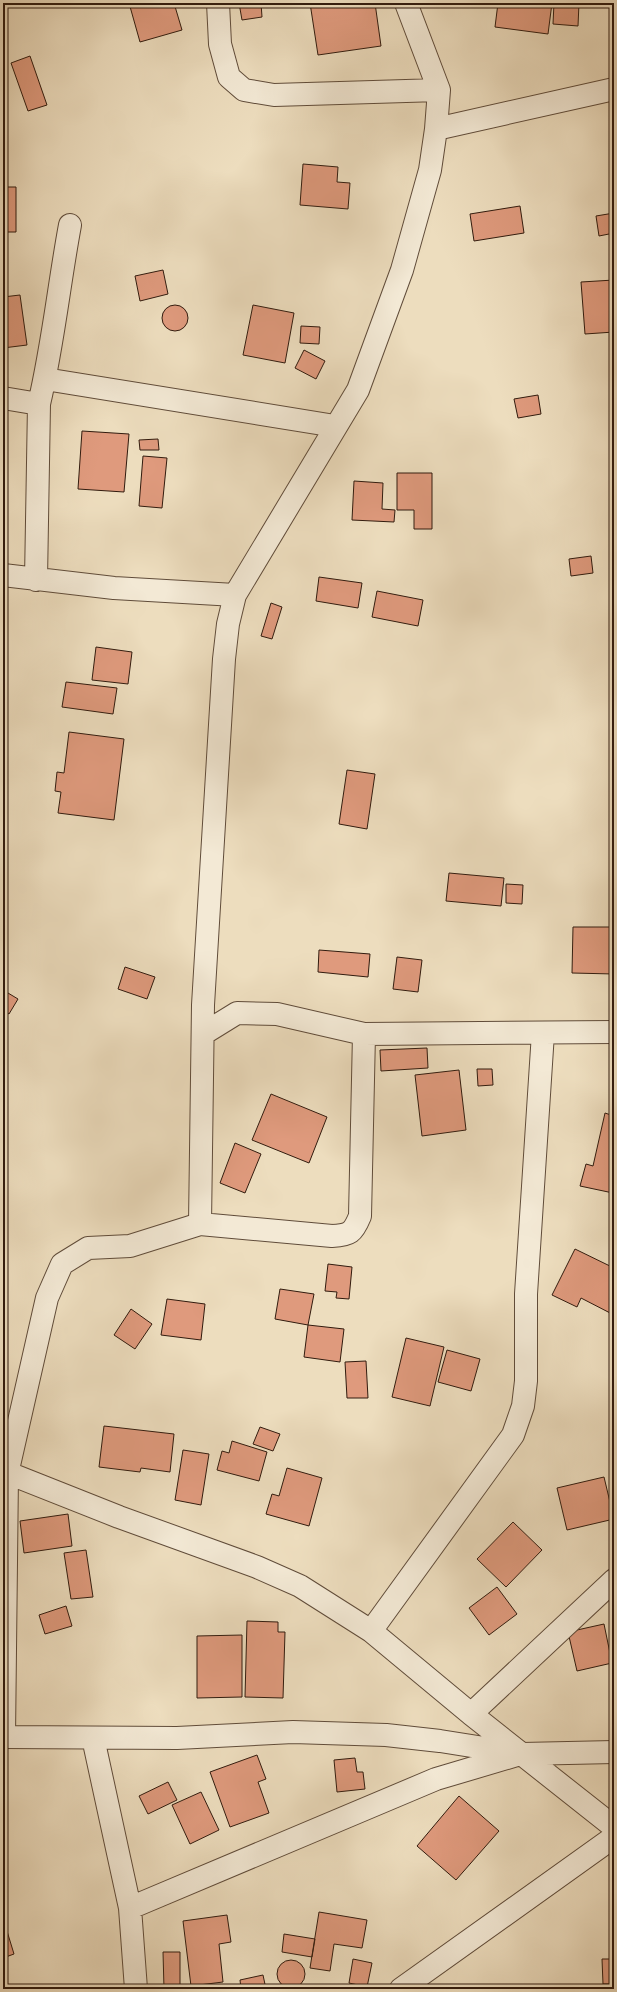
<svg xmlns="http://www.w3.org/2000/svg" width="617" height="1992" viewBox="0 0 617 1992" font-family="Alegreya,serif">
<rect width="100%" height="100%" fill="#edddbe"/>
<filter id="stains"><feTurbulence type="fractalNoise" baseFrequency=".005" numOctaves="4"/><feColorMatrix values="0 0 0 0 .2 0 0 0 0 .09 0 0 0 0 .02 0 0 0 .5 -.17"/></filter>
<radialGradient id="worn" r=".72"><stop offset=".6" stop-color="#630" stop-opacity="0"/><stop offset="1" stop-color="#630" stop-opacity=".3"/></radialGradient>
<!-- building -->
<path fill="#df9a7d" stroke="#311b0e" d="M129 3H174L182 30 140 42Z
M239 3H261L262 17 242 20Z
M310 3H375L381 46 318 55Z
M498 3H552L548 34 495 27Z
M554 3H579L578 26 553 24Z
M30 56 47 105 28 111 11 63Z
M303 164 338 167 337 182 350 183 348 209 300 205Z
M3 187H16V232H3Z
M520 206 524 233 474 241 470 214Z
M614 213V233L599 236 596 216Z
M163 270 168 294 140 301 135 276Z
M614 280V332L585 334 581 282Z
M20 295 27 345 3 348V297Z
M162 318a13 13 0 1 1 26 0a13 13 0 1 1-26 0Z
M253 305 294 313 285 363 243 355Z
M301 326 320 327 319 344 300 343Z
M304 350 325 361 316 379 295 368Z
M538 395 541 414 518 418 514 399Z
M82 431 129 434 124 492 78 489Z
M158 439 159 450H140L139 440Z
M143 456 167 458 162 508 139 506Z
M614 457V485L610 458Z
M397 473H432V529H414V510H397Z
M354 481 383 483 382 509 395 510 394 522 352 520Z
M3 505H6L4 543H3Z
M591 556 593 573 571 576 569 559Z
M319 577 362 583 358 608 316 601Z
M377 591 423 600 418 626 372 617Z
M271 603 282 607 272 639 261 636Z
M96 647 132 652 128 684 92 680Z
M66 682 117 688 113 714 62 707Z
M69 732 124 739 114 820 58 813 61 792 55 791 57 772 64 773Z
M347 770 375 774 367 829 339 824Z
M449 873 504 878 501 906 446 901Z
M506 884 523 885 522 904 506 903Z
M573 927H614V974L572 973Z
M319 950 370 954 368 977 318 972Z
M397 957 422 960 418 992 393 989Z
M125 967 155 977 147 999 118 989Z
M3 990 18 999 9 1014 3 1010Z
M427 1048 428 1068 381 1071 380 1050Z
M477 1069H492L493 1085 478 1086Z
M459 1070 466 1130 422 1136 415 1075Z
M271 1094 327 1117 309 1163 252 1140Z
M605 1113 614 1116 613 1193 580 1186 586 1164 593 1166Z
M235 1143 261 1154 245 1193 220 1183Z
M575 1249 614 1268V1315L581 1298 577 1307 552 1295Z
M328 1264 352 1267 349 1299 336 1298 337 1292 325 1291Z
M280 1289 314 1294 308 1325 275 1319Z
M167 1299 205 1304 201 1340 161 1335Z
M131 1309 152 1324 135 1349 114 1335Z
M308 1325 344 1329 340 1362 304 1357Z
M406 1338 444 1347 430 1406 392 1397Z
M447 1350 480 1359 471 1391 438 1382Z
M366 1361 368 1398H347L345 1362Z
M104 1426 174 1434 170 1472 141 1468 140 1472 99 1467Z
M260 1427 280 1434 273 1451 253 1444Z
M232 1441 267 1452 259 1481 217 1470 222 1451 229 1453Z
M183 1450 209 1454 201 1505 175 1500Z
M287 1468 322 1478 309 1526 266 1514 272 1494 279 1496Z
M604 1477 614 1519 567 1530 557 1488Z
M68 1514 72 1546 24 1553 20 1521Z
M513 1522 542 1550 506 1587 477 1559Z
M86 1550 93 1597 71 1599 64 1553Z
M497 1587 517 1614 489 1635 469 1608Z
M66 1606 72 1626 45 1634 39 1615Z
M247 1621 278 1622V1632H285L283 1698 245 1697Z
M604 1624 612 1663 577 1671 568 1632Z
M242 1635V1697L197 1698V1636Z
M257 1755 266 1779 258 1782 269 1813 230 1827 210 1772Z
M355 1758 357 1772H363L365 1789 337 1792 334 1760Z
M168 1782 177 1800 148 1814 139 1796Z
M201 1792 219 1830 190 1844 172 1805Z
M459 1796 499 1831 456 1880 417 1846Z
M319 1912 367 1920 362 1948 334 1944 330 1971 310 1968Z
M227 1915 231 1942 219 1944 223 1982 191 1986 183 1921Z
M3 1918 14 1954 3 1958Z
M284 1934 315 1939 312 1957 282 1952Z
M163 1952H180V1989H164Z
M353 1959 372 1963 367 1987 349 1983Z
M602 1959H614V1984H603Z
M277 1974a14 14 0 1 1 28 0a14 14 0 1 1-28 0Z
M263 1975 266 1989H241L240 1980Z
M85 1985 86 1989H66Z"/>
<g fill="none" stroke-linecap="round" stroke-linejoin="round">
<!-- minor casing -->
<g stroke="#604c3a" stroke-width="24">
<path id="minor" d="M218 3 220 44 229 77 244 90 274 95 439 90
M406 3 439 90 436 129
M45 379 335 426
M3 398 39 404
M3 575 114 588 235 595
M36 580 39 404C53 345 59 284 70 225
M203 1034 237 1013 277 1014 364 1034 614 1032
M200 1224 203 1005 224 659 228 624 235 595 358 390 402 270 430 170 436 129 614 89
M3 1471 119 1517 257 1567 300 1586 371 1631 471 1714 614 1827
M371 1631 513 1435 523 1406 526 1381V1294L543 1033
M471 1714 614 1580
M3 1737 177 1738 293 1732 386 1735 440 1741 522 1754 614 1752
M4 1737 7 1474 47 1298 62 1264 88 1248 130 1246 200 1224 332 1236C350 1235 353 1233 360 1216L364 1034
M93 1738 130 1908 136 1989
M130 1908 436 1779 517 1755
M401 1989 614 1837"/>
</g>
<!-- minor -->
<use href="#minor" stroke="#f3e9d5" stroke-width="22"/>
</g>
<!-- margin -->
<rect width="617" height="1992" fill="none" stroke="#edddbe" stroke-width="16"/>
<rect x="4" y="4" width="609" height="1984" fill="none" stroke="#311b0e" stroke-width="2"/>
<rect x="8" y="8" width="601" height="1976" fill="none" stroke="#311b0e"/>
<rect width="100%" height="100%" filter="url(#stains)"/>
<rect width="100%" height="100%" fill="url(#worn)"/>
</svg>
